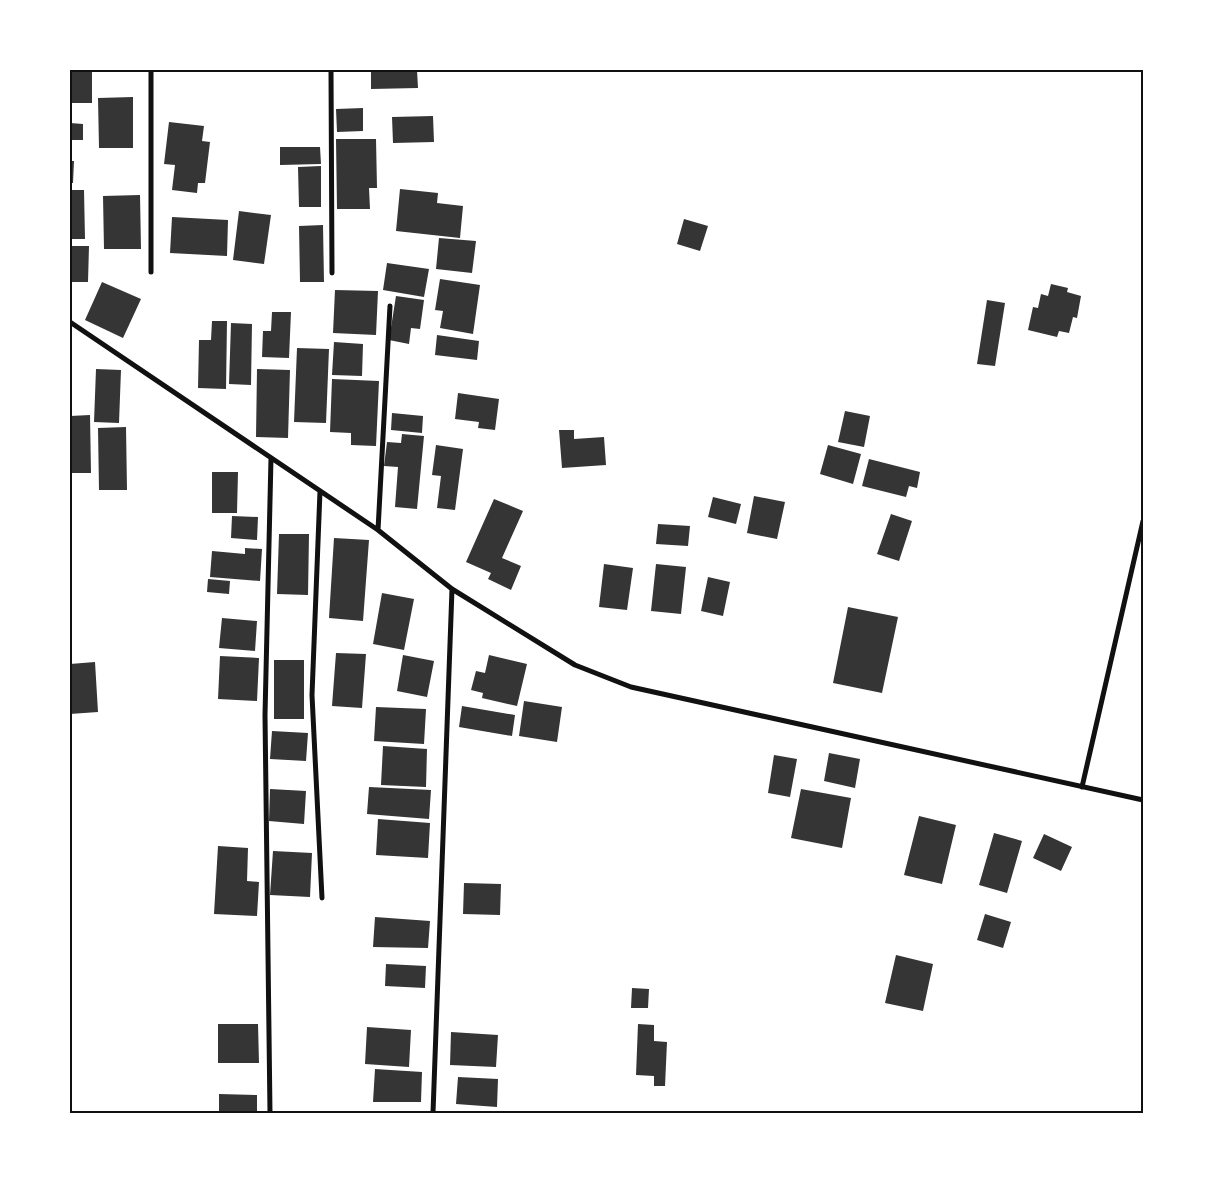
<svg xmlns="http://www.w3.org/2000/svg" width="1213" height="1183" viewBox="0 0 1213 1183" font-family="'Golos Text',sans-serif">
<rect width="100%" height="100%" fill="#fff"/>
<!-- building -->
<path fill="#353535" d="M371 70H417L418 88 371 89Z
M70 71H92V103H70Z
M133 97V148H99L98 98Z
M363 108V131L337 132 336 109Z
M433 116 434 142 393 143 392 117Z
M169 122 204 126 202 141 210 142 205 183H198L197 193 172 190 175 165 164 164Z
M70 123 83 124V140H70Z
M336 139H376L377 188H369L370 209H337Z
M280 147H320L321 164 280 165Z
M70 161H74L73 183H70Z
M321 166V207H299L298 167Z
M400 189 438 193 437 203 463 206 460 238 396 231Z
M70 190H84L85 239H70Z
M140 195 141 249H104L103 196Z
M239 211 271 215 264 264 233 260Z
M172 217 228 220 227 256 170 253Z
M684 219 708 226 700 251 677 244Z
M323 225 324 282H300L299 226Z
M439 238 476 241 472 273 436 269Z
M70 246H89L88 282H70Z
M387 263 429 269 424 297 383 290Z
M440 279 480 285 473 334 440 328 443 311 435 310Z
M102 282 141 299 123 338 85 320Z
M1051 284 1068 288 1067 292 1081 296 1077 318 1073 317 1069 333 1059 331 1057 337 1028 330 1033 307 1038 308 1041 294 1048 296Z
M335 290 378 291 376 335 333 333Z
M396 296 424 300 420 329 411 328 409 344 389 340Z
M987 300 1005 303 995 366 977 364Z
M272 312H291L289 358 262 357 263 331H271Z
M212 321H227L226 389 198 388 199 340H211Z
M231 323 252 324 251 385 229 384Z
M437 335 479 341 477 360 435 355Z
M334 342 363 344 362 376 332 375Z
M297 348 329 349 326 423 294 422Z
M96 369 121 370 119 423 94 422Z
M257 369 290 370 288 438 256 437Z
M332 379 379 381 376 446 351 445V433L330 432Z
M458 393 499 399 495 430 478 428 479 422 455 419Z
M845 411 870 416 864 447 838 442Z
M392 413 423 416 422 433 391 430Z
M90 415 91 473H70V416Z
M126 427 127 490H99L98 428Z
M559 430H574V439L604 437 606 465 562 468Z
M402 434 424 436 417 509 395 507 398 467 384 466 387 442 401 443Z
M436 445 463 449 455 510 437 508 441 476 432 475Z
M828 445 861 454 853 484 820 474Z
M869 459 920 472 917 488 909 486 906 497 862 486Z
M212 472H238L237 513H212Z
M754 496 785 502 777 539 747 533Z
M713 497 741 504 736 524 708 517Z
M494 499 523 511 502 558 521 566 511 590 488 579 491 573 466 562Z
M891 514 912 521 899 561 877 554Z
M232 516 258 517 257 540 231 538Z
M658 524 690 526 688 546 656 544Z
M279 534H309L308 595 277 594Z
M334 538 369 540 363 621 329 618Z
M245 548 262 549 260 581 210 577 212 551 245 554Z
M604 564 633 568 627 610 599 607Z
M656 564 686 567 681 614 651 611Z
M708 577 730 582 723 616 701 611Z
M208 579 230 581 229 594 207 592Z
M382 593 414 599 404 650 373 644Z
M848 607 898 617 882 693 833 683Z
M222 618 257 621 255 651 219 648Z
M336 653 366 654 362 708 332 706Z
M403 655 434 661 427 697 397 691Z
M489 655 527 664 517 706 482 698 483 693 471 690 476 671 485 673Z
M220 656 259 658 257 701 218 699Z
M274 660H304V719H274Z
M95 662 98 712 70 714V664Z
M524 701 562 707 557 742 519 736Z
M462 706 515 715 512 736 459 727Z
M376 707 426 709 424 744 374 741Z
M272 731 308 733 306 761 270 759Z
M383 746 427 749 426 787 381 785Z
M829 753 860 759 855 788 824 781Z
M774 755 797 759 790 797 768 793Z
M369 787 431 790 429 819 367 814Z
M270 789 306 791 304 824 269 821Z
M801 789 851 798 842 848 791 838Z
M919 816 956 825 942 884 904 875Z
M378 819 430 823 428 858 376 855Z
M994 833 1022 841 1007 893 979 885Z
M1044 834 1072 847 1061 871 1033 858Z
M218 846 248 848 247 881 259 882 257 916 214 914Z
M273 851 312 853 310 897 270 895Z
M464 883 501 884 500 915 463 914Z
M985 914 1011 922 1003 948 977 940Z
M375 917 430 921 428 948 373 947Z
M896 955 933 964 923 1011 885 1003Z
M386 964 426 966 425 988 385 986Z
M632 988 649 989 648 1008H631Z
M218 1024H258L259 1063H218Z
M638 1024 654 1025V1041L667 1042 665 1086H654V1076L636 1075Z
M367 1027 411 1030 409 1067 365 1064Z
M451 1032 498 1035 496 1067 450 1065Z
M375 1069 422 1072 421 1102H373Z
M458 1077 498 1079 497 1107 456 1104Z
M219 1094 257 1095V1113H219Z"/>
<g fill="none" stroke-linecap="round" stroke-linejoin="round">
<!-- minor -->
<path stroke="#111" stroke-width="5" d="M331 70 332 273
M151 272V70
M70 322 378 530 452 589 575 665 631 687 1143 800
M320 491 312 695 322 898
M378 530 390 306
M1082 787 1143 521
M270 1113 265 715 271 458
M433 1113 452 589"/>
</g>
<!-- border -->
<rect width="1213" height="1183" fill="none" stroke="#ffffff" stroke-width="142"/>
<rect x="71" y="71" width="1071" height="1041" fill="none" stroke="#111" stroke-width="2"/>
</svg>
